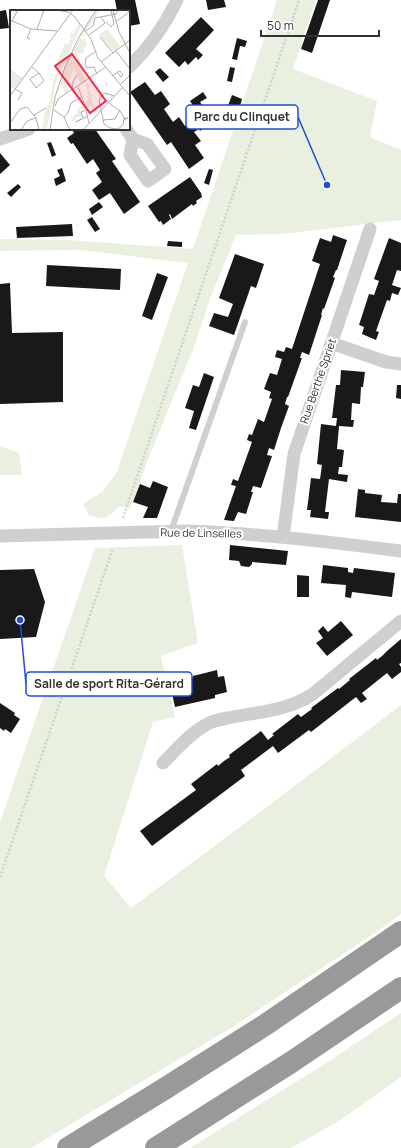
<svg xmlns="http://www.w3.org/2000/svg" width="401" height="1148" viewBox="0 0 401 1148" font-family="Manrope,sans-serif">
<rect width="100%" height="100%" fill="#fff"/>
<!-- green -->
<path fill="#eaf0e0" d="M277 0H316L293 69 377 101 370 137 401 150V220L282 234 236 235 210 299 194 347 149 457 130 509 120 506C108 518 105 521 89 515L83 504 102 492 116 474 188 263 81 250 0 251V239L69 240 193 249Z
M0 446 19 453 22 475H0Z
M182 545 198 643 161 656 175 717 153 722 104 876 131 908 268 806 401 705V914L372 935 231 1028 31 1148H0V822L95 548Z
M401 1013V1077L339 1121 291 1148H190L328 1062Z"/>
<!-- building -->
<path fill="#191919" d="M115 0H135L140 24 129 26V11H117Z
M206 0H224L226 7 208 10Z
M318 0H330L312 53 301 49Z
M6 10 9 28 0 29V11Z
M201 17 214 30 196 49 203 55 198 60 196 57 188 65 185 61 179 67 165 53Z
M237 38 247 41 245 47 240 46 237 60 232 59Z
M230 67 235 68 232 82 227 81Z
M160 68 169 77 163 82 155 72Z
M145 82 155 95 161 91 170 104 164 109 173 122 179 117 185 126 189 123 192 128 209 115 213 121 200 131 199 129 194 132 201 141 195 145 204 158 189 169 171 142 167 145 130 92Z
M203 92 207 98 200 102 206 111 202 113 196 105 194 107 190 101Z
M232 95 242 99 234 126 222 122Z
M72 129H95L116 159 112 161 140 202 124 214 110 193 99 200 92 190 102 182 96 173 100 170 93 159 87 164 73 143 71 144 67 138 74 133Z
M51 142 56 155 52 157 47 143Z
M0 153 10 165 0 174Z
M62 168 66 181 56 186 54 179 60 176 57 170Z
M209 169 213 170 209 185 204 183Z
M190 177 201 193 202 197 196 201 197 203 193 206 192 204 172 219 170 214 169 215 171 219 163 225 161 221 159 222 148 206Z
M18 184 21 187 11 197 7 193Z
M99 202 103 207 92 215 89 209Z
M92 217 100 229 95 232 87 220Z
M72 224 73 236 17 238 16 227Z
M333 235 347 240 337 270H336L333 277 335 278 324 309 323 308 321 315H322L309 355 302 352 300 358H302L288 397H287L285 404 289 406 281 428 274 450 269 448 267 455 272 456 261 488 253 486 251 492H253L246 514 238 512 234 521 224 520 236 486 231 485 233 479 238 481 252 442 247 440 249 434 252 435 258 419 264 422 272 399 269 398 271 392 264 389 270 373 277 375 282 359 275 357 277 350 284 352 286 347 292 349 320 264 312 261 320 238 331 242Z
M389 238 401 243V271L397 270 392 285 401 288 398 295 392 293 390 301 387 300 376 331 379 332 376 340 362 334 364 327 359 325 369 294 374 295 379 281 374 279Z
M168 241 182 242V247L167 246Z
M235 254 264 264 256 288 251 286 234 335 209 326 214 313 228 317 233 304 219 298Z
M47 265 121 269 120 290 46 286Z
M157 273 168 277 152 320 142 316Z
M10 283 12 333 63 332V402L0 404V284Z
M341 370 365 372 363 387H361L360 404 352 403 351 420H354L353 427 339 426 337 449 344 450 342 467H339L338 474 348 475 347 482 329 479 325 512H329L328 519 310 517 311 510H307L311 478 320 479 322 465 317 464 321 424 336 426 337 418H332L336 385H340Z
M204 373 214 377 196 430 189 428 194 411 185 408 193 385 199 387Z
M397 385H401V399L396 398Z
M153 481 168 487 157 518H143L148 507 133 502 140 484 150 488Z
M358 489 365 490V493L382 495 381 502 397 503 398 494H401V522L355 517Z
M230 545 288 551 286 565 252 562V564L249 567 241 566 239 561 229 560Z
M323 565 348 568V572L353 573 354 568 395 573 392 597 352 592 351 598 345 597 346 585 321 583Z
M34 569 45 602 36 637 0 639V570Z
M297 575 309 576V597H297Z
M341 621 353 635 327 656 316 643 323 638 318 631 323 626 328 632Z
M401 639V663L399 664 401 667V672L392 679 387 673 362 693 367 699 361 703 356 697 311 732 309 730 278 753 273 746 241 770 245 776 152 846 140 831 196 790 191 784 217 764 218 766 224 761 230 757 229 755 261 731 268 740 274 735 272 734 298 714 301 717 312 709 311 708 338 688 339 689 350 680 349 679 376 658 377 660 382 656 387 651Z
M217 670 218 677 224 676 227 692 215 695V698L175 707 169 680 176 678 177 682 193 678V676Z
M0 703 15 713 14 715 20 719 11 733 5 729 4 731 0 728Z"/>
<g fill="none" stroke-linecap="round" stroke-linejoin="round">
<!-- path -->
<path stroke="#cfcfcf" stroke-width="2.5" stroke-dasharray="2 2" stroke-linecap="butt" d="M123 518 299 0
M0 877 113 548"/>
<!-- service -->
<path stroke="#cfcfcf" stroke-width="6" d="M171 531 245 322"/>
<!-- minor -->
<path stroke="#cfcfcf" stroke-width="13" d="M129 67C149 48 165 25 177 0
M126 129 133 139 147 144 165 169 148 181 130 155 133 139
M0 139 29 129
M331 343 386 362 401 364
M0 536 186 531C258 533 330 542 401 551
M283 537 294 454 370 229
M163 763C175 751 188 735 204 726 212 720 223 719 233 717 260 712 289 710 313 694L401 621"/>
<!-- motorway -->
<path stroke="#999" stroke-width="22" d="M68 1148 161 1091 265 1025 401 932
M156 1148 290 1063 401 988"/>
</g>
<g text-anchor="middle" stroke-width="4" stroke-linejoin="round" paint-order="stroke">
<!-- street labels -->
<g font-size="11" fill="#323232" stroke="#fff">
<text transform="translate(318 381) rotate(-71)" y="4">Rue Berthe Spriet</text>
<text transform="translate(201 533) rotate(1)" y="4">Rue de Linselles</text>
</g>
</g>
<!-- overview -->
<g transform="translate(10 10)">
<rect width="120" height="120" fill="#fff"/>
<path d="M87 0H90L70 29H75L77 35 74 38V43H67L76 71 72 74 69 71 64 58 57 78 59 82 55 84 52 74 48 80 56 56 74 19ZM69 13 71 16 46 72 37 120H32L35 100 40 92 43 71 51 51H48L49 48 55 33 58 35 61 29 60 23 63 24ZM97 19 110 36 104 42 89 25ZM0 59 13 68 5 79 0 77ZM95 70 98 74 81 87 86 105 82 97 71 98 70 99 72 107H67L65 112 61 109 68 102 67 100 79 88 76 74 78 73 81 86 95 76Z" fill="#eaf0e0"/>
<path fill="none" stroke="#adadad" stroke-width="1" d="M46 0 58 2 64 6 81 29 88 48 120 86M103 0 109 22 120 43M0 10 21 19 47 21M2 11 8 0M107 11 119 2M96 12 101 17 104 14 101 0M27 19 34 0M76 21 83 16 85 8 106 4 108 0M79 25 95 13 91 7M90 27 103 43M20 29 17 28 21 19M106 41 120 59M85 42 76 48 75 54 77 58 84 57 87 64M91 52 120 30M22 57 29 63 20 69 26 78 34 71 29 63M102 66 109 61H110L113 65 111 67 107 62M110 75 120 65M68 77 74 93M5 79 12 83 8 90M62 81 63 72 67 65M0 86 63 0M104 86 95 83 89 90 94 114 100 118 108 119 113 115 114 108M99 93 111 102 114 108H118L114 110M45 96 48 89 96 57M44 100 54 107 60 120M24 105 36 98M54 107 58 103 61 93 72 87M73 108 71 102 76 100 79 113M71 109 66 112 78 106M93 110 105 109 110 100M0 113 10 99 17 97 26 108 29 120M11 120 17 111 26 108M40 120 45 87 55 57 69 27 86 0M73 120 112 78"/>
<path fill="#f52847" fill-opacity="0.15" stroke="#f52847" stroke-width="2" d="M62 44 96 91 80 103 45 56Z"/>
<rect width="120" height="120" fill="none" stroke="#323232" stroke-width="2"/>
</g>
<!-- callouts -->
<path fill="none" stroke="#1d4ed8" stroke-width="1.5" d="M327 185L298 117M20 620L26 684"/>
<g fill="#1d4ed8" stroke="#fff" stroke-width="1.5">
<circle cx="327" cy="185" r="4"/>
<circle cx="20" cy="620" r="4"/>
</g>
<g fill="#fff" stroke="#1d4ed8" stroke-width="1.5">
<rect x="186" y="105" width="112" height="24" rx="4"/>
<rect x="26" y="672" width="166" height="24" rx="4"/>
</g>
<g font-size="12" text-anchor="middle" font-weight="bold" fill="#323232">
<text x="242" y="121">Parc du Clinquet</text>
<text x="109" y="688">Salle de sport Rita-Gérard</text>
</g>
<!-- scale -->
<path d="M261 30v6h118v-6" fill="none" stroke="#323232" stroke-width="2"/>
<text x="267" y="30" font-size="12" fill="#323232" stroke="#ffffff" stroke-width="3" paint-order="stroke">50 m</text>
</svg>
